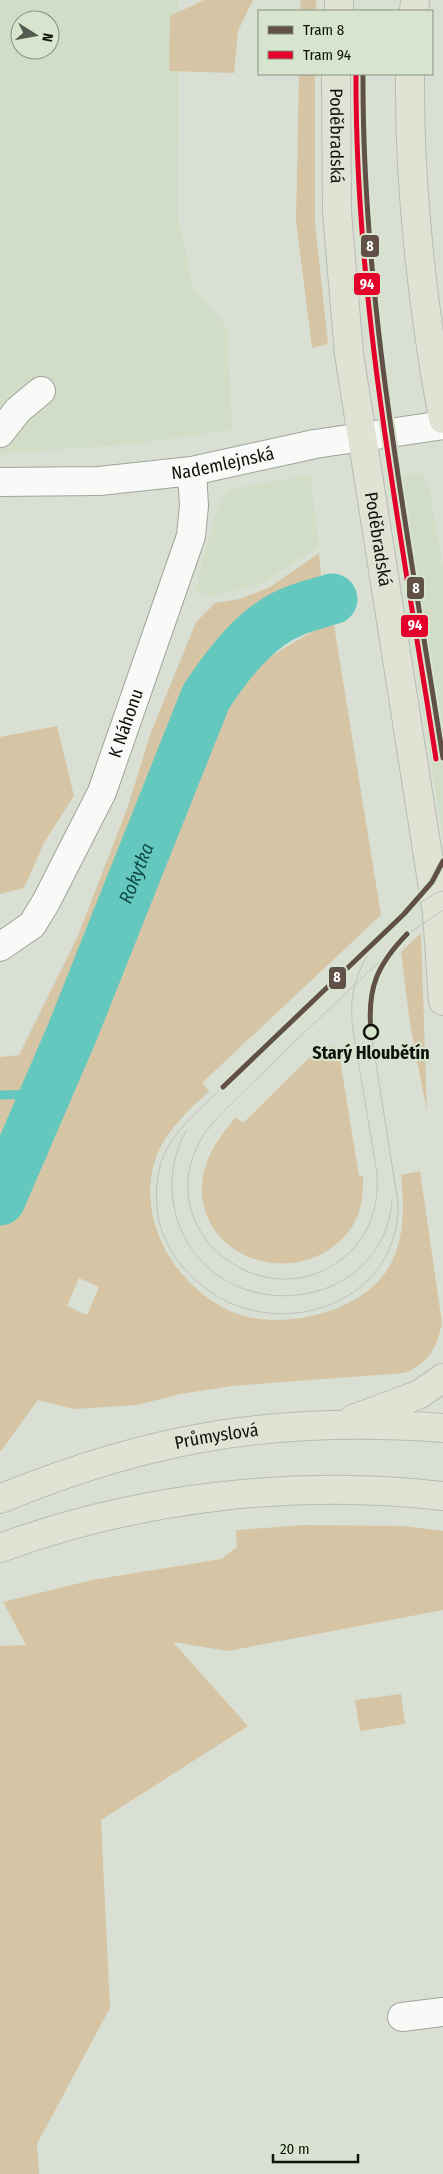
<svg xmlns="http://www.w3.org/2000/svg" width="443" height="2174" viewBox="0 0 443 2174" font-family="'Fira Sans Condensed',sans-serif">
<rect width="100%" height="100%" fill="#d9e0d3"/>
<!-- built -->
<path fill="#d1ddc7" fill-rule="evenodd" d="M0 0H179L178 217 193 287 227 327 232 430 134 444 0 454ZM20 20H50V50H20Z
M421 473 430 491 443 567V839L392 512 394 476Z
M310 475 319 546 261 584 213 596 195 592 217 509 227 490Z"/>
<!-- green -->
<path fill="#d6c5a5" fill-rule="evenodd" d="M204 0H253L238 31 234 73 169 71 170 16Z
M301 0H316V11H300Z
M299 74H315V223L328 344 312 348 296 221Z
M319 553 322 587 271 605 226 653 181 719 145 819 47 1064 0 1172V1057L19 1055 77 938 128 806 150 735 196 622 215 603 240 599 270 587Z
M333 619 381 915 202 1083 209 1091C191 1108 171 1126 160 1148 130 1211 173 1288 235 1313 283 1331 362 1313 389 1267 405 1238 404 1207 401 1175L420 1171 442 1323C437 1348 429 1363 405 1373L232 1386 180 1394 137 1405 74 1409 38 1400 0 1452V1221L45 1127 214 721 253 667ZM79 1278 99 1287 87 1315 67 1306Z
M57 726 74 796 45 841 24 888 0 894V737Z
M421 933 427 1112 410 1024 401 952Z
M321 1046 338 1047 359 1176H363C364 1205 358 1228 334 1246 287 1283 208 1259 202 1195 200 1164 217 1139 236 1117L243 1123Z
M304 1525 404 1526 443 1531V1610L228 1651 173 1642 248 1726 101 1820 110 2008 37 2144 39 2174H0V1646L26 1645 3 1602 92 1580 221 1559 237 1547 236 1530Z
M401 1694 405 1724 360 1731 355 1700Z"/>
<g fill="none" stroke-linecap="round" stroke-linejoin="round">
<!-- stream -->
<path stroke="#65c8bf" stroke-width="9" d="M0 1095 45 1094"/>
<!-- river -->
<path stroke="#65c8bf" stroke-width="51" id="s1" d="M0 1200 72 1033 206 697C228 664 256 626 294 611 306 606 319 603 332 599"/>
<!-- street casing -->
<g stroke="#9fa49a" stroke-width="30">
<g id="street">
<path d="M0 433 18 410 41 391"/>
<path id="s2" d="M0 482 99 481 192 471 315 444 443 425"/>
<path id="s3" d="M0 947 32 925 46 902 102 792 191 536 194 506 192 471"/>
<path d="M402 2017 443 2012"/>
</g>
</g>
<!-- primary casing -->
<g stroke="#b8bcb5" stroke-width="30">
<g id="primary">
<path d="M339 11V0"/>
<path d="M414 11 415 0"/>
<path id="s4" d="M336 74 337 212 349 354 437 913 443 1001"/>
<path d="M410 74C409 190 422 304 443 419"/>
<path d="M353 1419 418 1395 443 1378"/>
<path id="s5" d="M0 1499C152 1436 279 1416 443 1428"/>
<path d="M0 1548C139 1497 296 1479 443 1496"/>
</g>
</g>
<!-- street -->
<use href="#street" stroke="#f9faf8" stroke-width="28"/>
<!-- primary -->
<use href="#primary" stroke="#e1e1d4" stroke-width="28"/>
<!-- tram -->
<path stroke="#bfc1be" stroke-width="1" d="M404 914 434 894 443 891
M381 937C357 965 348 994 353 1030L377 1173C379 1203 371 1232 349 1253 275 1323 153 1240 197 1147 204 1132 215 1120 227 1108 281 1054 336 1002 392 950
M404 937 443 910
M223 1087C206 1104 184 1122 171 1142 158 1161 155 1185 157 1207 158 1228 168 1250 182 1266 199 1286 221 1302 247 1309 320 1329 400 1284 398 1203L371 1032
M187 1130C173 1152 169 1181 174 1207 201 1333 385 1320 392 1199"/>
<!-- tram-1 casing -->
<g stroke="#d8e5ce" stroke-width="9">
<path id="tram-1" d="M363 74C362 304 408 532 443 758
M371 1032C367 988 377 965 407 934
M223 1087 404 914 432 882 443 861"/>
</g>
<!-- tram-2 casing -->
<g stroke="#d8e5ce" stroke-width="9">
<path id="tram-2" d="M356 74C355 304 401 532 436 759"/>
</g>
<!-- tram-1 -->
<use href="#tram-1" stroke="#605047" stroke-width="5"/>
<!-- tram-2 -->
<use href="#tram-2" stroke="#e4002b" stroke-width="5"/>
</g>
<!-- markers -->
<circle fill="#d8e5ce" stroke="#0f130c" stroke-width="2.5" cx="371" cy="1032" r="7"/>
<g text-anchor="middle" stroke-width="4" stroke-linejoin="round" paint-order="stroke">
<!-- street labels -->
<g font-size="18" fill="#0f130c" stroke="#d8e5ce">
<text dy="6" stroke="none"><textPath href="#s4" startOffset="62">Poděbradská</textPath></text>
<text dy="6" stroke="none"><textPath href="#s2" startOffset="224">Nademlejnská</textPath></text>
<text dy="6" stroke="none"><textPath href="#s4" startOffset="468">Poděbradská</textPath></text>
<text dy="6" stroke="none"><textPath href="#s3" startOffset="262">K Náhonu</textPath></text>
<text dy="6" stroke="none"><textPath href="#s5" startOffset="226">Průmyslová</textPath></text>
</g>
<!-- stop labels -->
<g font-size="18" font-weight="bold" fill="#0f130c" stroke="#d8e5ce">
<text x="371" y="1059">Starý Hloubětín</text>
</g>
<!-- water labels -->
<g font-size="19" font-style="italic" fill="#104a47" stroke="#d8e5ce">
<text dy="7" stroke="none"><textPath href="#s1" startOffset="354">Rokytka</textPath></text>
</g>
</g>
<g stroke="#d8e5ce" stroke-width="2">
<rect x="360" y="234" width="20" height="24" rx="5" fill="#605047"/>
<rect x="353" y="272" width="28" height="24" rx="5" fill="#e4002b"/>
<rect x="406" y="576" width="19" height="24" rx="5" fill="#605047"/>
<rect x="400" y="614" width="29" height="24" rx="5" fill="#e4002b"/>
<rect x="328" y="966" width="19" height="24" rx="5" fill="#605047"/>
</g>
<g font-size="14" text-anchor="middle" font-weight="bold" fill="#fff">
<text x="370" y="251">8</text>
<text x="367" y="289">94</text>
<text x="416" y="593">8</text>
<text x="415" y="630">94</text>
<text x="337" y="982">8</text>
</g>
<!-- legend -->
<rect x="258" y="10" width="175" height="65" fill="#d8e5ce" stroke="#889180"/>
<rect x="268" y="26" width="25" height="8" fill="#605047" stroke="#889180"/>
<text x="303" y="35" font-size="15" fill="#0f130c">Tram 8</text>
<rect x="268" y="51" width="25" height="8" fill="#e4002b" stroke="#889180"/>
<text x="303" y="60" font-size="15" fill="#0f130c">Tram 94</text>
<!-- north arrow -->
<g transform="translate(35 35) rotate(101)"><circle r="24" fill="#d8e5ce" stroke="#889180"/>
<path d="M0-4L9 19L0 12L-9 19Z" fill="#565b52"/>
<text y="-8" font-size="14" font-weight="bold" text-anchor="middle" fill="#0f130c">N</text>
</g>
<!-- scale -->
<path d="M273 2154v8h85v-8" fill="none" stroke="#0f130c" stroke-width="2.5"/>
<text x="280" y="2154" font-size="15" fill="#0f130c" stroke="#d8e5ce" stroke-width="4" paint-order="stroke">20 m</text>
</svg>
